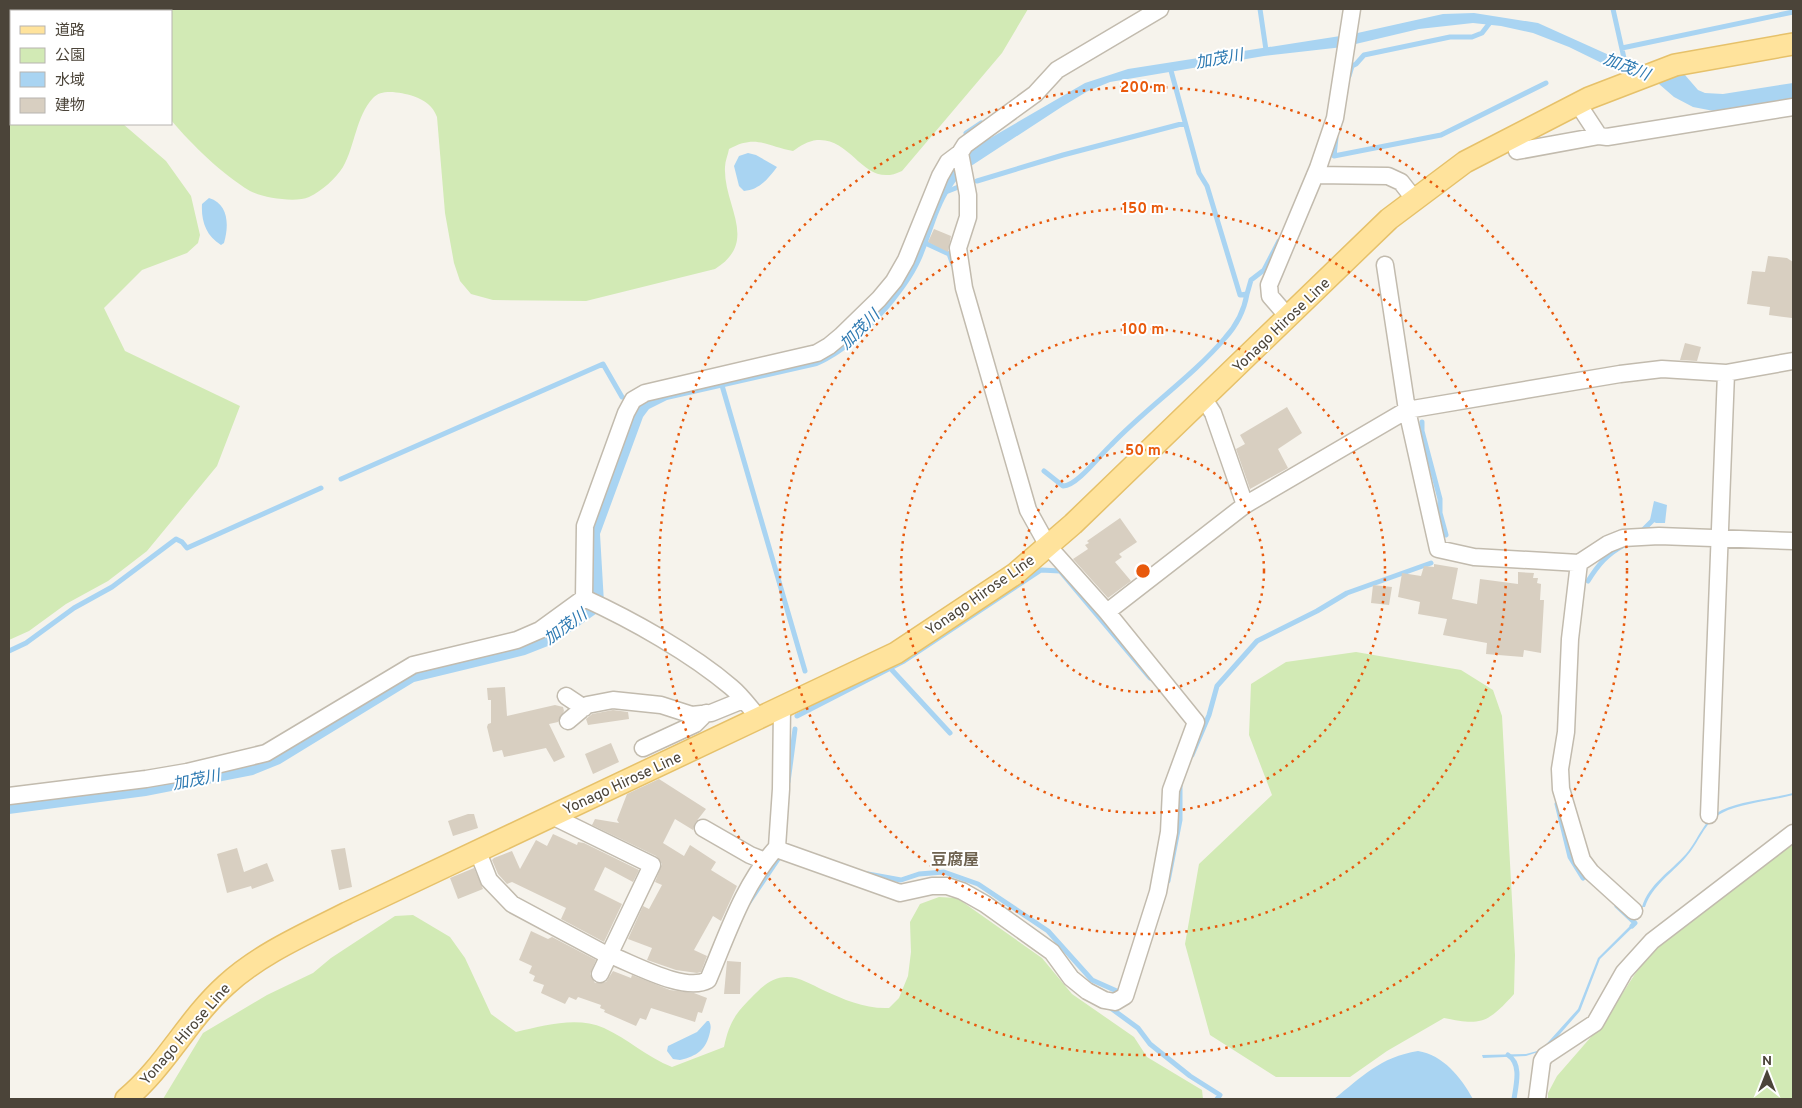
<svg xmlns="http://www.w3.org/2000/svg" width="1802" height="1108" viewBox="0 0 1802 1108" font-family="Overpass,'Noto Sans JP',sans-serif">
<rect width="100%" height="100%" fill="#f6f3ec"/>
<!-- green -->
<path fill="#d2eab5" d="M9 9H1028L1002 53 902 171C864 190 853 137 817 140 808 141 800 146 793 151 766 146 756 134 729 149 728 155 725 161 725 167 723 206 760 241 715 269L586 301 493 300 471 294 460 281 454 263 445 213 437 117C432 105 426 101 413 96 402 93 382 88 373 98 356 116 355 146 343 167 336 178 322 191 309 197 296 203 263 198 250 191 222 174 192 145 171 120V11H11V124H123L166 161 191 196 200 235 198 243 187 253 142 270 104 308 125 351 240 406 217 466 147 551 108 581 66 604 29 631 9 640Z
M1356 652 1461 670 1493 690 1502 716 1515 955 1514 994C1488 1023 1481 1026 1444 1018L1387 1051 1350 1077H1276L1210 1035 1185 944 1199 864 1272 795 1249 735 1251 684 1286 662Z
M1793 841V1099H1548V1093L1557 1076 1604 1022 1635 974 1656 947Z
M939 897 957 898 1042 958 1072 994 1134 1037 1147 1057 1202 1090 1203 1099H163L203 1033 267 995 313 973 331 958 395 916 413 915 450 937 465 958 491 1014 516 1032C544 1026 576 1016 604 1028 628 1039 647 1057 672 1067L724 1047C729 1024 734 1015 751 998 761 988 771 977 787 977 800 977 812 985 823 990 845 1000 865 1009 889 1008L899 998 908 976 911 952 910 922 920 904Z"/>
<!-- water -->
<path fill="#a9d4f2" d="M1474 13 1538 23 1629 64 1685 75 1698 90 1705 93 1723 94 1793 83V98L1719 112 1693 107 1674 97 1659 84 1614 69 1569 47 1533 33 1501 26 1473 23 1419 29 1343 47 1264 56 1110 82 1088 91 1063 106 968 168C940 194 936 225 922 258 906 296 855 351 817 366L667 400 649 409 643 417 600 534 604 603 600 611 553 644 525 655 414 682 280 764 253 775 146 796 9 814V799L260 757 411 670 524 640 577 609 586 545 637 402 820 353 880 301 944 179 968 151 1085 83 1128 69 1353 34 1443 14Z
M748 153 756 155 777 167C768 179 759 190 744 191L739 186 734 166 739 156Z
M209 198C229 204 229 226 224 243L221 245C206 236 201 221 202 204Z
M1654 501 1667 505 1665 523H1656L1650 520Z
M1793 793V795C1772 801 1741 803 1722 813 1704 822 1699 843 1686 857 1671 874 1652 886 1645 907H1642C1649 884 1670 872 1686 854 1699 839 1703 820 1722 810 1744 800 1770 799 1793 793Z
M1634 922 1636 924 1600 959 1580 1011 1547 1049 1526 1056 1483 1058 1482 1055 1526 1054 1541 1050 1578 1009 1598 958Z
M707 1021H709C711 1025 711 1027 710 1032 706 1050 697 1056 680 1060L673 1059 667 1051 668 1046 697 1032Z
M1418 1051C1443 1055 1461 1077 1473 1099H1334C1362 1077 1380 1057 1418 1051Z"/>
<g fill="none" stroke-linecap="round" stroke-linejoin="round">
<!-- stream -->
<path stroke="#a9d4f2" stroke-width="5" d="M1260 9 1266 50
M1613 9 1626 67
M1622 48 1793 12
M1349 76 1352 66 1356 64 1364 55 1450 37H1472L1482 33 1492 20
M966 133 981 123
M1336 138 1334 156 1441 135 1546 83
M977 181 1063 155 1185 123
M943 193 961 186
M923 242 949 254 953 265
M1247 294 1251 280 1264 270 1279 241
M721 382 805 671
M1422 422V431L1440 499V513L1446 535
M1044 471 1063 486C1076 487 1101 454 1111 445 1146 408 1193 376 1225 338 1236 326 1244 311 1247 294L1240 295 1207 186 1199 173 1170 67
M341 479 603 364 622 397
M1643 530 1655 518
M1588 581C1598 565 1607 554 1624 545
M9 651 26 643 74 608 112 587 176 539 182 542 187 548 321 488
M891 669 950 733
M797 716 904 661 1041 570 1060 571 1150 678
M1192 755 1209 715 1217 686 1257 641 1317 611 1347 593 1431 563
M788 782 795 729
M1557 804 1570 857 1583 878
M868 874 901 880 919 874 944 872 978 884 1048 931 1092 980 1119 992
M1168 881 1180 820V784
M749 902 778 859
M1617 906 1635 923 1632 926
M1112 1009 1138 1028 1150 1044 1190 1076 1220 1095 1217 1099
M1508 1055C1522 1064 1516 1085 1514 1099"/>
</g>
<!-- building -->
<path fill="#d8cfc1" d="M934 229 951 236 948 252 928 242Z
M1768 256 1787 258 1793 262 1792 318 1769 315 1770 307 1747 304 1752 271 1765 272Z
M1685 343 1701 347 1697 361 1680 360Z
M1287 407 1302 433 1278 449 1288 468 1250 489 1236 449 1245 444 1240 435Z
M1120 518 1137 542 1119 554 1122 557 1115 562 1131 581 1108 598 1073 559 1088 549 1085 545 1089 543 1087 541Z
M1434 564 1458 568 1452 599 1477 604 1480 579 1518 584V572L1534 573 1533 578H1538L1537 583 1541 584 1540 600H1544L1541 653 1524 650 1523 657 1486 654 1487 643 1443 635 1447 619 1418 614 1420 602 1398 597 1402 573 1421 576 1424 566 1434 567Z
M1373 585 1392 587 1389 605 1371 603Z
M505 687 507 716 555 705 563 707 564 711 558 722 549 724 565 757 554 762 546 748 504 757 502 750 493 752 487 727 488 724 491 723V700H488L487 688Z
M613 710 628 712 629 719 588 725 586 719 592 714Z
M611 743 619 762 593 774 585 754Z
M659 779 706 809 695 823 693 830 675 819 663 843 684 856 690 845 716 862 711 870 737 886 721 921 713 916 694 950 707 956 701 972 697 973 676 970 647 960 652 948 628 939 643 906 649 909 662 885 655 882 662 864 656 856 592 825 595 819 619 823 617 820 627 794Z
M468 814H474L478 828 453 836 448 821Z
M553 834 577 845 578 842 584 843 639 870 633 882 605 867 594 890 622 904 604 942 561 919 566 908 512 882 507 884 498 874 492 860 494 858 512 851 520 869 536 840 547 846Z
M237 848 244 872 267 863 274 881 252 889 251 886 227 893 217 854Z
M345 848 352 887 339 890 331 850Z
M474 868 483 889 458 899 450 878Z
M531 931 548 939 552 937 596 960 590 974 595 983 606 982 613 971 631 978 632 975 670 990 694 993 707 998 702 1013 698 1012 695 1022 651 1008 646 1020 640 1018 636 1026 604 1012 605 1010 600 1008 601 1005 578 997 576 1000 569 997 565 1004 541 993 544 985 533 981 535 976 529 973 532 966 519 960Z
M727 961 741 962 740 994H724Z"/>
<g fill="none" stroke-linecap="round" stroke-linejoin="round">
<!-- minor casing -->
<g stroke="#c2bbae" stroke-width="19">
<path id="minor" d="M1578 104 1599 136 1607 137 1793 107
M1517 151 1599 136
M1315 175 1388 176 1401 182 1415 200
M1385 265 1407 410 1438 549 1474 557 1579 563 1608 544 1623 538 1659 536 1793 541
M1289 318 1270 296 1269 285 1318 168 1335 118 1352 9
M1204 399 1213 413 1245 505
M1579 563 1570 639 1566 732 1560 769 1561 789 1582 860 1591 872 1634 911
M584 598 585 526 626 413 633 400 645 393 817 353 829 346 841 336 879 299 894 281 906 260 940 176 948 162 960 153 965 145 1035 94 1057 70 1160 9
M584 598C632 620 691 653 731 687 742 696 750 708 759 718
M1107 612 1245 505 1407 410 1620 374 1662 369 1726 373 1793 361
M566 696 584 708
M782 707 781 789 777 847 782 851 900 893 932 886H947L962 891 985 904 1052 952 1071 978 1087 991 1104 1000 1115 1002 1125 996 1158 892 1169 832 1171 790 1196 722 1107 612 1048 546 1028 510 964 288 958 248 968 217V195L960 153
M568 721 587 705 613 700 661 705 692 715 711 713 743 700
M643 748 695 724 706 713
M9 796 146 779 187 772 266 753 413 665 517 640 540 630 584 598
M1709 815 1726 373
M552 816 652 865 600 974
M703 828 750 855 765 861
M478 852 489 880 512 904 609 956
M610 955C634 964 685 993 708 980 728 933 743 885 777 847
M1537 1099 1542 1061 1545 1056 1595 1023 1624 972 1652 941 1793 833"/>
</g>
<!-- major casing -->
<g stroke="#e6c16a" stroke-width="24">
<path id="major" d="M126 1099C165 1067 188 1019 226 985 261 953 306 934 347 913L896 653 1015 574 1073 524 1389 219 1465 162 1589 98 1675 65 1793 44"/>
</g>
<!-- minor -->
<use href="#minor" stroke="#fff" stroke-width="16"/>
<!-- major -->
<use href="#major" stroke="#ffe39c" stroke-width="21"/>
</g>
<!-- distance rings -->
<g fill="none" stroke="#e8590c" stroke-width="2.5" stroke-dasharray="2.5 5">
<circle cx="1143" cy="571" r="121"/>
<circle cx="1143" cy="571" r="242"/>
<circle cx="1143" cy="571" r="363"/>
<circle cx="1143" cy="571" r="484"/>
</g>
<g text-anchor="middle" stroke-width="4" stroke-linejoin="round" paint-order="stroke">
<!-- street labels -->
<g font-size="15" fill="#4b4439" stroke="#fff">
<text transform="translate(1281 325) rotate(-44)" y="5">Yonago Hirose Line</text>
<text transform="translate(980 595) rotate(-35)" y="5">Yonago Hirose Line</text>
<text transform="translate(622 783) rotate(-25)" y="5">Yonago Hirose Line</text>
<text transform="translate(185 1034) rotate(-49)" y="5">Yonago Hirose Line</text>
</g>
<!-- water labels -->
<g font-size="16" font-style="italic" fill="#2e7ab2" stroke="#fff">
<text transform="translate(1219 58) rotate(-10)" y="6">加茂川</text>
<text transform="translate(1627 66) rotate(21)" y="6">加茂川</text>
<text transform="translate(859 329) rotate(-45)" y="6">加茂川</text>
<text transform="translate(565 626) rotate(-36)" y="6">加茂川</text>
<text transform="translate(196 779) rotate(-11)" y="6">加茂川</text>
</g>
<!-- neighbourhood labels -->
<g font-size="16" font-weight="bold" fill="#6e6250" stroke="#fff">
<text x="955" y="865">豆腐屋</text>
</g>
</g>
<circle cx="1143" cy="571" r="8" fill="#e8590c" stroke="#fff" stroke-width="2.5"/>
<g font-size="15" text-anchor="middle" font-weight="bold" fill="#e8590c" stroke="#fff" stroke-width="4" stroke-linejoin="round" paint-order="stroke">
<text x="1143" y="92">200 m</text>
<text x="1143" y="213">150 m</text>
<text x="1143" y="334">100 m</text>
<text x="1143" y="455">50 m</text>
</g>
<!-- border -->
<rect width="1802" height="1108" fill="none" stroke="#4b4439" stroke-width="20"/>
<!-- legend -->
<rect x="10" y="10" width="162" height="115" fill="#ffffff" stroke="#b7b4b0"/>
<rect x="20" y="26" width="25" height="8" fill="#ffe39c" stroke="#b7b4b0"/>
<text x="55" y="35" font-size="15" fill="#4b4439">道路</text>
<rect x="20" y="48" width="25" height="15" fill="#d2eab5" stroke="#b7b4b0"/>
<text x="55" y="60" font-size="15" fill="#4b4439">公園</text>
<rect x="20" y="72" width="25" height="15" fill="#a9d4f2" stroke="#b7b4b0"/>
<text x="55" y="85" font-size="15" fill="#4b4439">水域</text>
<rect x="20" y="98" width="25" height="15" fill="#d8cfc1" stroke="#b7b4b0"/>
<text x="55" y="110" font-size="15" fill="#4b4439">建物</text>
<!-- north arrow -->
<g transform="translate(1767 1073)" stroke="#ffffff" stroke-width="4" paint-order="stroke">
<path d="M0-4L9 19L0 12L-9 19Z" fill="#4b4439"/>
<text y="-8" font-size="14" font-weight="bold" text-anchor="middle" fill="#4b4439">N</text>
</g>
</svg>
